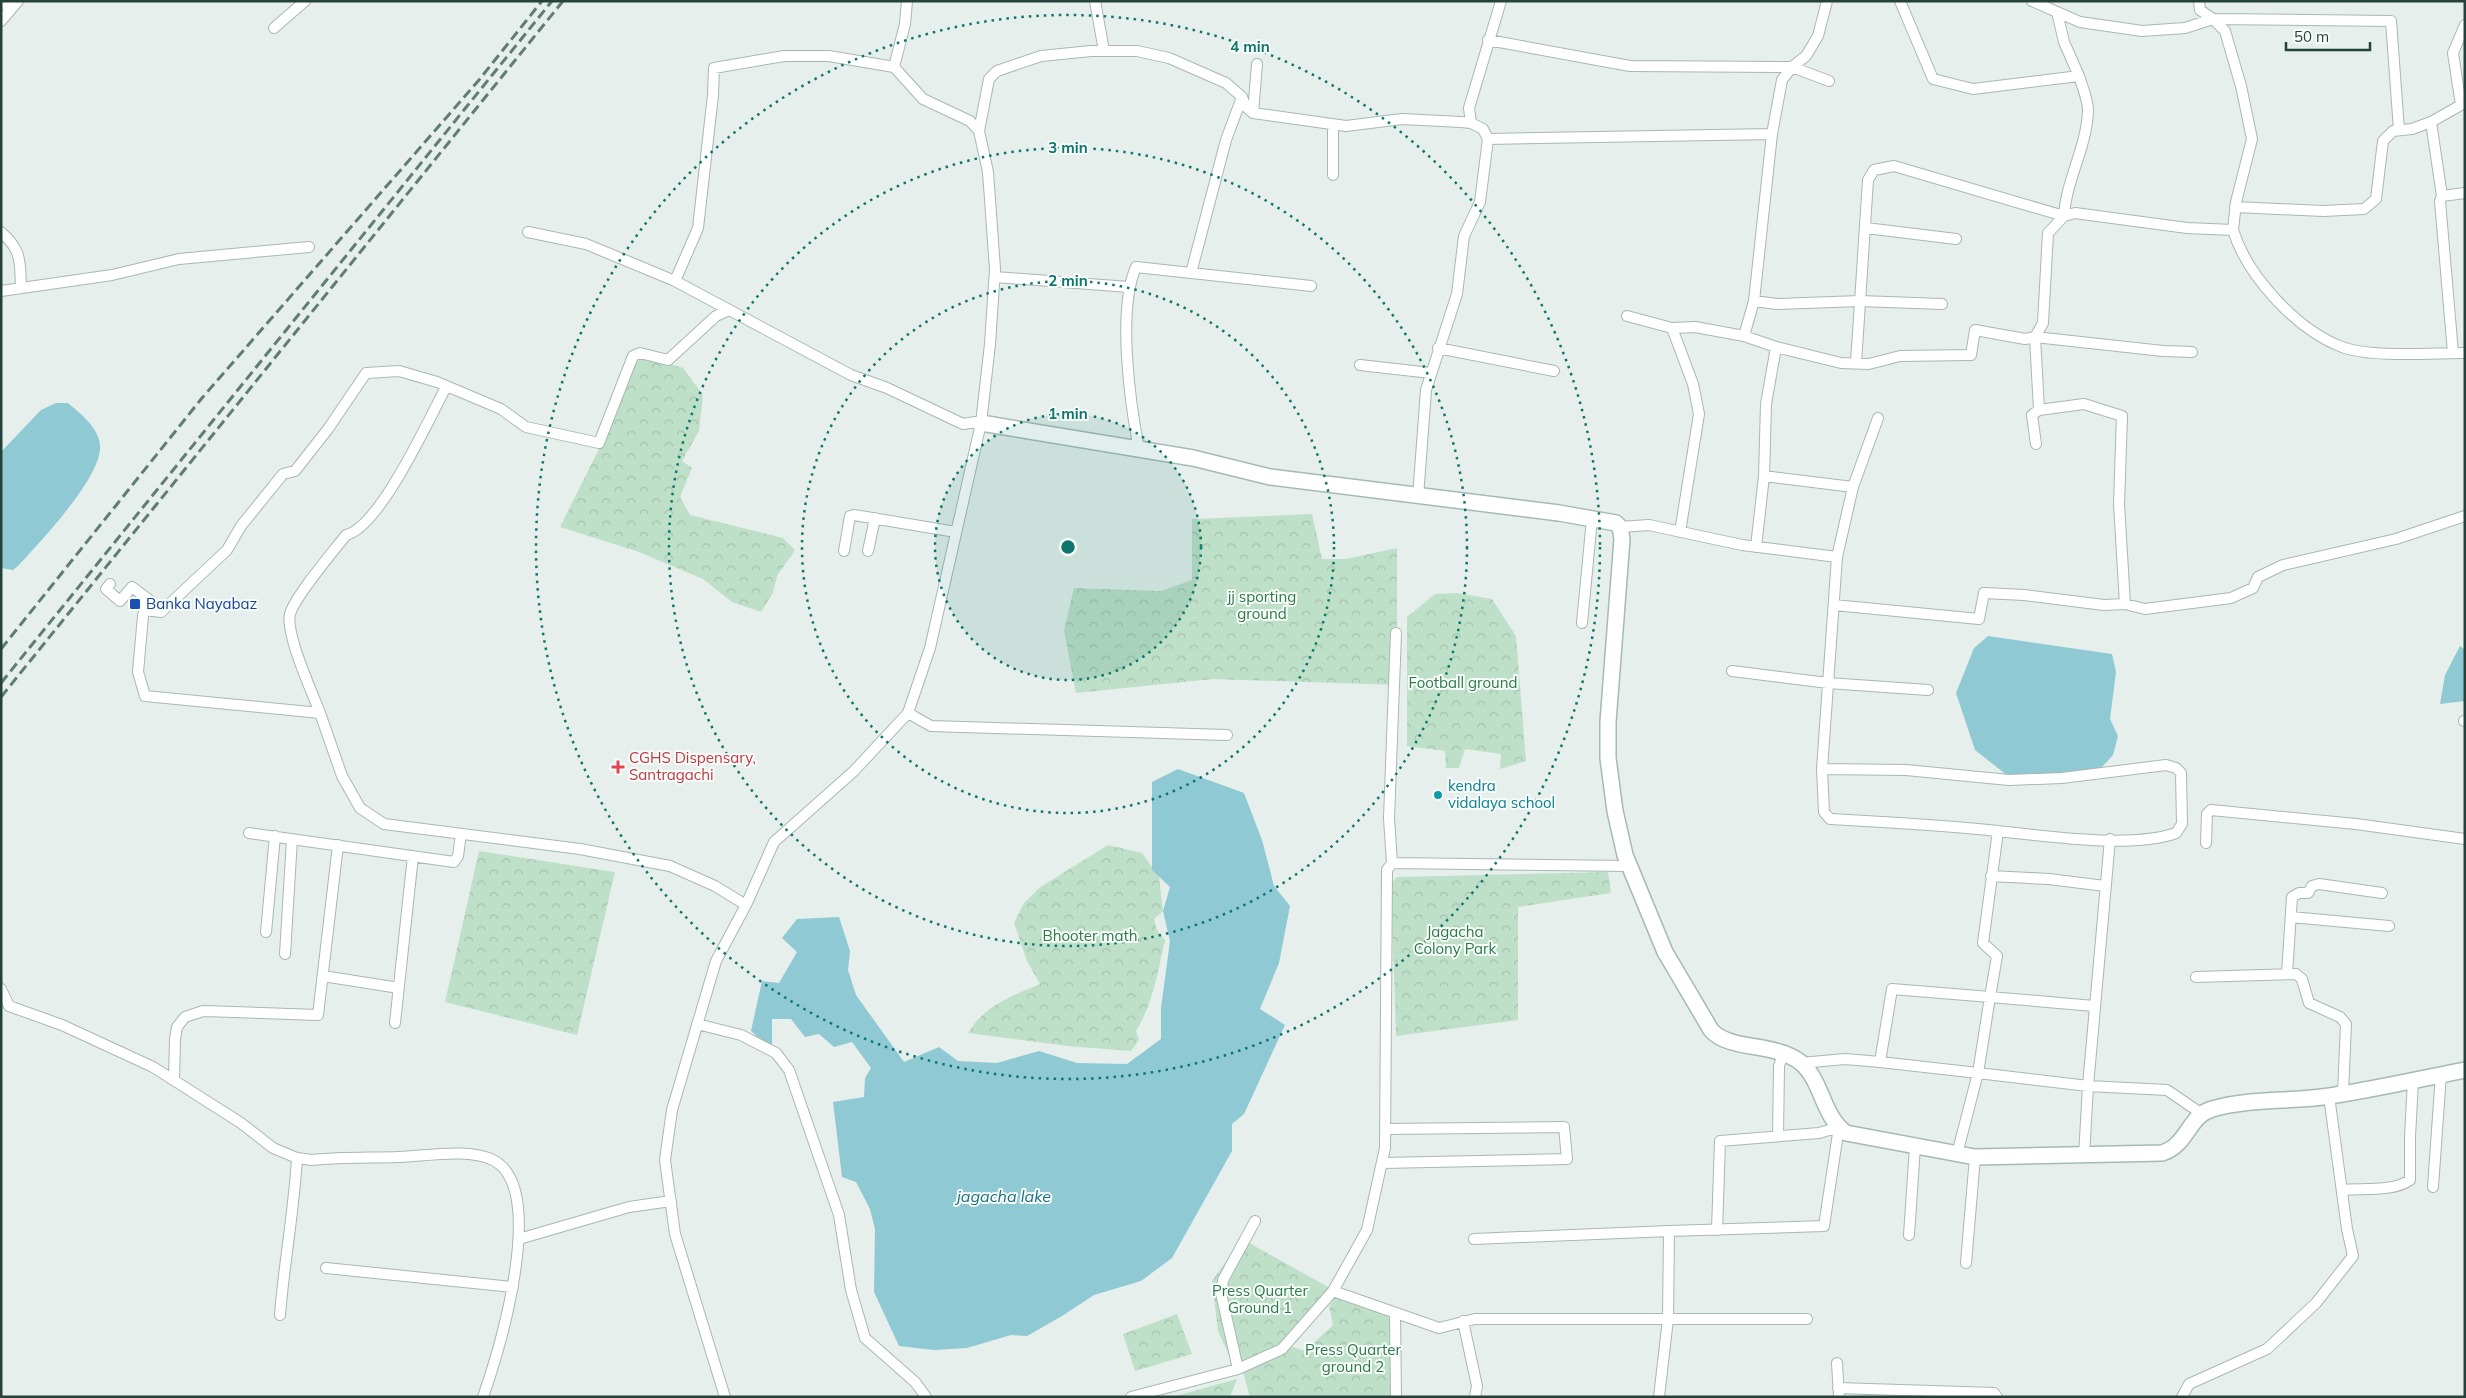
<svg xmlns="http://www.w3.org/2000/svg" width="2466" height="1398" viewBox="0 0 2466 1398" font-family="Mulish,sans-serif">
<defs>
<pattern id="park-crowns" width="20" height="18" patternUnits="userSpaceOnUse" patternTransform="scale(1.25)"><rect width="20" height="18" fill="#bfe0c8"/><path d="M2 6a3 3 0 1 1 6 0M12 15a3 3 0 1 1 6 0" fill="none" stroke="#a4c1ad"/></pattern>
</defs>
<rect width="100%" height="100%" fill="#e6efeb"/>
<!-- park -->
<path fill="url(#park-crowns)" d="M636 353 683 368 703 395 699 431 682 461 692 468 680 497 690 515 783 538 795 550 777 576 773 593 761 612 732 602 703 579 639 552 560 527 611 425Z
M1312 514 1322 559H1346L1397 548V685L1213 679 1076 693 1064 631 1074 588 1161 591 1192 580V519Z
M1457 593 1492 599 1516 636 1526 761 1500 769 1501 754 1465 749 1459 768H1446L1445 751 1407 746V617L1435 594Z
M1108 845 1142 853 1159 877 1163 911 1154 919 1157 930 1165 940C1158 970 1153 1004 1136 1031L1139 1040 1131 1051 1067 1046 968 1033C986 1004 1011 997 1040 984L1027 961 1014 923 1024 903 1039 888Z
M479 851 615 872 577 1035 445 1002Z
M1608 872 1611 893 1518 907V1020L1396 1036 1392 914 1389 886 1397 877Z
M1242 1239 1330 1288 1278 1346 1234 1366 1218 1331 1212 1281Z
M1335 1298 1391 1317V1397H1250L1243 1372 1293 1347 1305 1351 1333 1325 1329 1306Z
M1177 1314 1192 1354 1135 1371 1123 1334Z
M1237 1379 1230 1397H1172Z"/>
<!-- water -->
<path fill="#8ec9d4" d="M56 403H68C80 413 99 428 100 445 103 476 40 542 19 565L13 570 1 568V452L41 410Z
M1988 636 2112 654 2116 672 2110 719 2118 736 2113 755 2103 766 2096 769 2059 776H2008L1975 750 1956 693 1974 648Z
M2460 646 2465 650V701L2440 704 2445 675Z
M1178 769 1244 793 1262 840 1274 886 1290 906 1279 963 1260 1009 1285 1025 1244 1114 1232 1124V1151L1172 1258 1141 1281 1094 1295 1062 1316 1027 1336 1011 1335 967 1348 934 1350 899 1346 874 1292 875 1229 870 1209 856 1182 842 1177 833 1102 864 1097 865 1078 871 1068 852 1042 834 1047 819 1034 805 1037 791 1019H772V1050L751 1031 762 981 779 983 797 952 782 938 797 919 839 917 850 951 848 970 856 995 904 1062 939 1047 958 1061 997 1063 1039 1051 1077 1063 1127 1064 1161 1039V1008L1170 941 1163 911 1170 887 1152 870V782Z"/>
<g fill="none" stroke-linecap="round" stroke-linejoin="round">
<!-- minor casing -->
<g stroke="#a8b8b2" stroke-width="12">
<path id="minor" d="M1095 1 1104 51
M1900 1 1933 79 1973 89 2079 76 2064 42 2057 12
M2032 1 2080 22 2142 31 2185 28 2213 19 2225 31 2241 86 2252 139 2236 202 2233 230
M2199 1 2200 10 2213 19 2391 21 2399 130
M1 3 7 6 9 12
M1 21 18 1
M274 28 305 1
M1488 40 1630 66 1792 67 1829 81
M1253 113 1257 64
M2431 122 2442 196 2440 201 2453 353
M1471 123 1469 108 1501 1
M979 131 989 79 997 71 1041 56 1091 51H1137L1169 58 1226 83 1242 97 1246 107 1253 113 1346 126 1402 119 1461 122 1471 123 1483 129 1488 139 1480 202 1464 236 1457 294 1426 390 1418 497
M1488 139 1772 134
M1333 175V125
M2442 196 2465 193
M2235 207 2323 211 2364 209 2376 199 2383 141 2393 131 2412 129 2431 122 2461 105 2453 53 2465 25
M1866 228 1956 239
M1 232C22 250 20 262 21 288
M528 232 586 244 675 281 698 228 713 95 714 68 784 56H829L894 67
M1191 273 1226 140 1242 97
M995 277 1129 287
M675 281 851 375 887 388 963 424 982 421
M1 291 112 275 179 259 309 247
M1754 301 1777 304 1860 301 1942 304
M1627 316 1672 328 1695 327 1744 336 1776 347
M1672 328 1693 384 1699 414 1680 532
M1744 336 1754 301 1772 134 1782 80 1792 67 1806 56 1818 36 1827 1
M1438 348 1554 371
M1856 363 1868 180 1874 170 1894 166 2064 216C2066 180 2087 147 2088 110 2088 100 2082 86 2079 76
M1360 365 1431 373
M2036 444 2032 415 2039 410
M1139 450C1130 402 1117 310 1136 267L1311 286
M1764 476 1766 404 1776 347 1841 363 1869 364 1900 356 1971 355 1975 330 2025 339 2035 337 2043 323 2048 233 2064 216 2075 213 2187 228 2233 230C2247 276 2297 330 2342 347 2372 358 2432 353 2465 353
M1853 487 1878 418
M1620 527 1649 525 1742 545 1837 557 1853 487 1764 476 1756 547
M844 551 850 516 854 515 956 532
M868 551 875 518
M110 584 106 589 120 601 132 587 148 599 143 616 138 672 145 696 320 713 342 776 360 808 384 824 580 849 670 866 715 886 746 905 716 961 672 1110 665 1160 675 1234 725 1397
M2125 604 2119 504 2122 416 2084 404 2039 410 2035 337 2163 351 2192 352
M1834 605 1979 619 1984 593 2024 595 2104 605 2125 604 2145 609 2231 598 2253 588 2258 577 2283 565 2396 539 2465 516
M145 610 161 612 227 550 241 526 283 474 295 471 328 429 366 373 399 371 437 382 501 409 526 427 599 443 633 356 640 353 668 360 716 316 729 310
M1582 623 1592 519
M1732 671 1828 683 1928 690
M320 713C312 692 285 633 290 614 295 596 333 552 346 535 380 527 429 419 446 387
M908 713 931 726 1227 735
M2464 721H2465
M1822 769 1906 770 2009 780 2062 778 2166 765 2176 768 2181 773 2182 824 2176 833C2131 849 2047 836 1998 831 1942 825 1886 822 1830 819L1824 812 1822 769 1837 557
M1998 831 1983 943 1997 956 1990 997 2094 1006
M249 833 454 862 458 856 461 834
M2206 843 2207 814 2211 810 2356 824 2465 839
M1392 863 1389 818 1396 633
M1991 876 2049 879 2105 886
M746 905 774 842 854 771 908 713 930 648 981 423 990 344 995 269 988 172 979 131 970 121 923 99 894 67 905 24 907 1
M2291 917 2389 926
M266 932 275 836
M285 954 292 839
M2287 974 2292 897 2299 893H2308L2312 886 2319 884 2382 893
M323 976 399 988
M2196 977 2296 974 2302 979 2309 1003 2340 1017 2346 1024 2343 1093
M1 989 9 1006 62 1025 153 1067 241 1123 273 1148 297 1158 312 1160C342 1157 370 1158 399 1157 426 1156 469 1148 493 1160 549 1188 499 1351 483 1397
M1892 989 1990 997 1978 1073 1880 1062Z
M395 1023 413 856
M697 1024 741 1035 776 1053 789 1070 839 1215 851 1290 865 1338 915 1382 926 1397
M1801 1063 1845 1059 1880 1062
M174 1079 175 1039 177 1027 185 1017 203 1011 318 1015 338 845
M1778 1136 1779 1066 1783 1054
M1957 1154 1978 1073 2088 1086 2167 1090 2202 1114
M2084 1156 2088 1086 2110 839
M1382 1163 1567 1159 1564 1127 1385 1129
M2433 1187 2441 1074
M2342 1190C2363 1188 2393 1192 2410 1180V1137L2413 1080
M1909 1235 1915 1147
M519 1239 629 1207 671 1201
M1474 1239 1669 1231
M1966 1263 1975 1157
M326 1268 513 1287
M1333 1291 1439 1328 1475 1319H1807
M1395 1313 1396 1397
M280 1315C284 1263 294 1211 297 1158
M1463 1321 1477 1386 1475 1397
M1837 1363 1839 1397
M1238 1369 1221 1293 1223 1280 1255 1221
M1838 1388 1994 1393 1997 1397
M1131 1397 1238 1369 1282 1349 1333 1291 1367 1230 1385 1148 1387 870 1392 863 1629 866
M1659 1397 1668 1319 1669 1231 1824 1226 1839 1127 1819 1133 1720 1141 1717 1230
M2182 1397 2189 1384 2267 1349 2316 1303 2353 1256 2347 1229 2329 1096"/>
</g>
<!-- secondary casing -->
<g stroke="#a4bbb3" stroke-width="18">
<path id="secondary" d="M981 423 1193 458 1270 477 1559 513 1616 523 1620 527 1622 539 1608 722V758L1615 811 1625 855 1665 952 1711 1030C1729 1051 1774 1042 1800 1062 1822 1079 1822 1116 1846 1133L1975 1157 2162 1153C2188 1145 2188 1116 2212 1109 2250 1098 2291 1102 2330 1096 2375 1089 2420 1079 2465 1070"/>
</g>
<!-- minor -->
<use href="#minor" stroke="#fff" stroke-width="10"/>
<!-- secondary -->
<use href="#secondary" stroke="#fff" stroke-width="15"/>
<!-- rail -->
<path stroke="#5f7d75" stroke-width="3" stroke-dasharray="10 5" stroke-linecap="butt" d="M1 649 202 398 479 80 542 1
M1 683 552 1
M1 697 563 1"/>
</g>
<!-- distance rings -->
<circle cx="1068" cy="547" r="133" fill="#0f766e" fill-opacity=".12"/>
<g fill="none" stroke="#0f766e" stroke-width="2.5" stroke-dasharray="2.5 5">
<circle cx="1068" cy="547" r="133"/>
<circle cx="1068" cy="547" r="266"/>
<circle cx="1068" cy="547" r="399"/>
<circle cx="1068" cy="547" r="532"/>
</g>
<!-- markers -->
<rect fill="#1a4fb4" stroke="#f7fbf9" stroke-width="2" x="129" y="598" width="12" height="12" rx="2.5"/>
<path fill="#e0444e" stroke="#f7fbf9" stroke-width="2" d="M615.5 759.5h5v5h5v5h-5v5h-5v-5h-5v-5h5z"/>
<circle fill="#0f9aa8" stroke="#f7fbf9" stroke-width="2" cx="1438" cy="795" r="5"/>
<g text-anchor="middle" stroke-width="4" stroke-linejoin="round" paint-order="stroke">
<!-- park labels -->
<g font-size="15" fill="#2d7a4b" stroke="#f7fbf9">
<text x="1262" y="602">jj sporting<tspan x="1262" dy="17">ground</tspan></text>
<text x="1463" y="688">Football ground</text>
<text x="1455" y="937">Jagacha<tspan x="1455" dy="17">Colony Park</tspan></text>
<text x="1090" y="941">Bhooter math</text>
<text x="1260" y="1296">Press Quarter<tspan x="1260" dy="17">Ground 1</tspan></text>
<text x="1353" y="1355">Press Quarter<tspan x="1353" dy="17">ground 2</tspan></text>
</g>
<!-- transit labels -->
<g font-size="15" fill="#164399" stroke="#f7fbf9" text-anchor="start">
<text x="146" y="609">Banka Nayabaz</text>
</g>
<!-- health labels -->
<g font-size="15" fill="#be3a42" stroke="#f7fbf9" text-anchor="start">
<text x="629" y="763">CGHS Dispensary,<tspan x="629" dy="17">Santragachi</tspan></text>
</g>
<!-- culture labels -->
<g font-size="15" fill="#0d838f" stroke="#f7fbf9" text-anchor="start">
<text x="1448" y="791">kendra<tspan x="1448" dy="17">vidalaya school</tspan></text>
</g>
<!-- water labels -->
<g font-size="16" font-style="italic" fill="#1c6f80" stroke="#f7fbf9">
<text x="1004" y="1202">jagacha lake</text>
</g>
</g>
<circle cx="1068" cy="547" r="8" fill="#0f766e" stroke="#f7fbf9" stroke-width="2.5"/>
<g font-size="15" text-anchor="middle" font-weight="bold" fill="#0f766e" stroke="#f7fbf9" stroke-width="4" stroke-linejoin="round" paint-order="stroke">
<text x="1250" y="52">4 min</text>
<text x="1068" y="153">3 min</text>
<text x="1068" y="286">2 min</text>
<text x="1068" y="419">1 min</text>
</g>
<!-- border -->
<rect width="2466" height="1398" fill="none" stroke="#24423a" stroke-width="5"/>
<!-- scale -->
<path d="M2286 42v8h84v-8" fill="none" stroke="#24423a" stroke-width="2.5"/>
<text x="2294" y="42" font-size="15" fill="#24423a" stroke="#f7fbf9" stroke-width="4" paint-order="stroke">50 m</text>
</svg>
